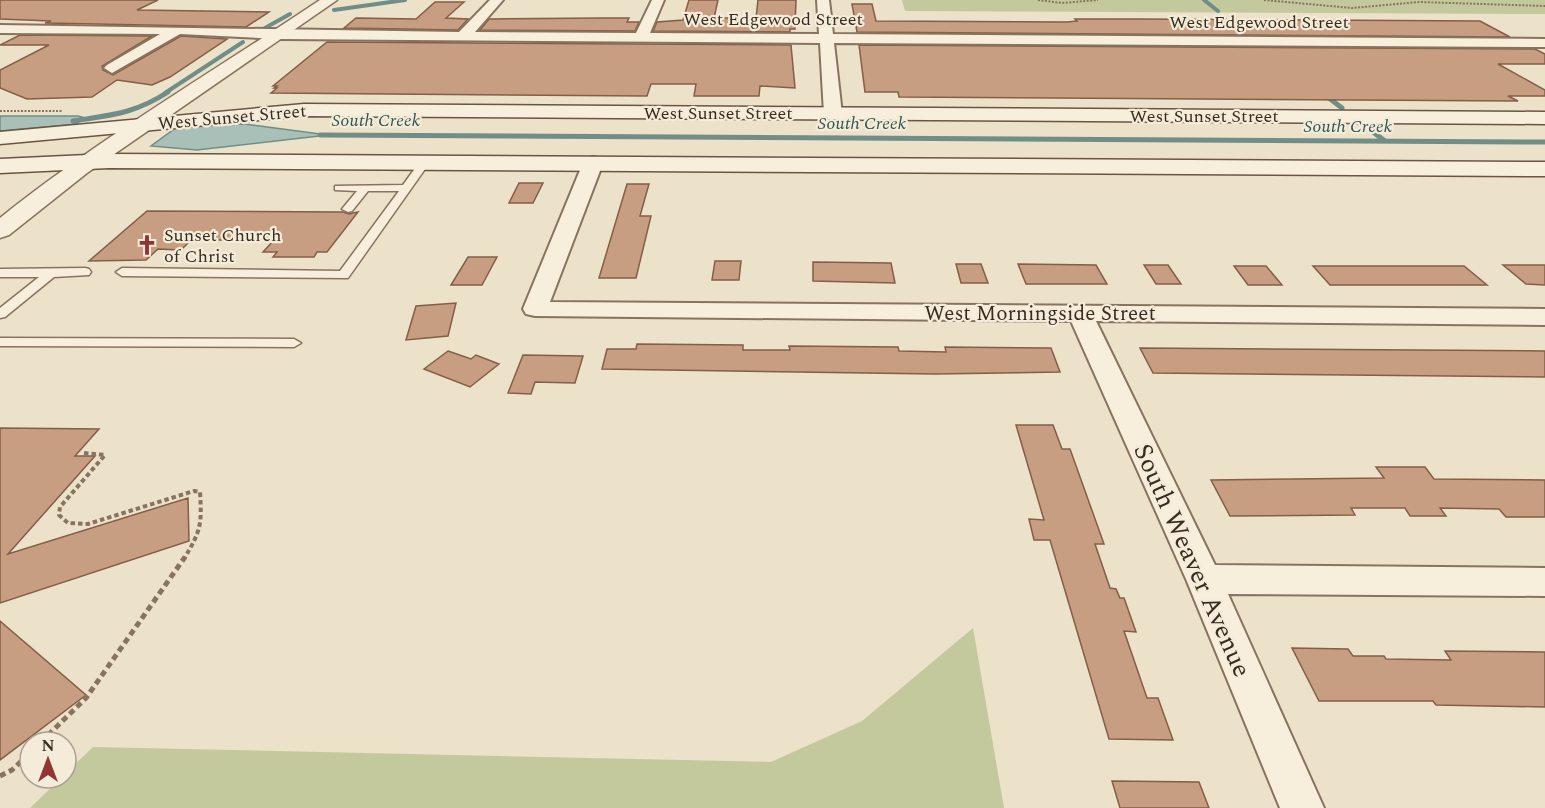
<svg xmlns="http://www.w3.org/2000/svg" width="1545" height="808" viewBox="0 0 1545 808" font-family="Spectral,serif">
<rect width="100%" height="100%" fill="#ece1c9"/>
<!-- green -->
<path fill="#c4c99d" d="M902 0H1545V14L905 11Z
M973 628 1004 808H30L61 778H66V773L93 747 771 762 862 721Z"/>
<!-- water -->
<path fill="#a9c0b9" stroke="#708e87" stroke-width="1.5" d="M0 116H78L82 117 77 124 0 131Z
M244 124 328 135 197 150 151 146 177 127Z"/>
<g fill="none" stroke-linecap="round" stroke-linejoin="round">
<!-- stream-far1 -->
<path stroke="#708e87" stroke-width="4" d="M1204 0 1218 11
M334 10 405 0
M265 28 290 14
M165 93 243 42"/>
<!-- stream -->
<path stroke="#708e87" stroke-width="5" d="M1325 95 1342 108
M73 121C111 115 134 114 168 92
M1365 126 1385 141
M320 135 1545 142"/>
</g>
<!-- building -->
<path fill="#c79e81" stroke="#845e46" stroke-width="1.5" d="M0 0H158L137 10 269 12 246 27 45 23 51 21 0 19Z
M689 0H718L714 18H756L758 0H796L795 29H790V32L653 31 657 22 683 20Z
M435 2H464L446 18 468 19 458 30 344 28 356 18 416 19Z
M852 4H872L876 21 1067 22 1077 21 1075 19H1141L1480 21 1510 37 857 32Z
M601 18H629L627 22H639L635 31 480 30 489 19Z
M20 35 152 36 102 66 103 70 113 75 181 36 227 39 170 77 152 85 117 80 92 97 27 99 0 88V70L49 45H0Z
M327 42 791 45 795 88 760 86 759 96H694L696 84H651L647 96 271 93 277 88H274L277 86H273Z
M859 45 1535 49 1545 54V64H1498L1545 90V96H1508L1518 101 899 97 898 92H865Z
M519 183H543L533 203H509Z
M627 184H649L640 216H651L636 278H599Z
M147 211 343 212 349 214 358 212 327 252H317L314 257H273L277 252H263L274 240H191L181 250 158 249 146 260 89 261Z
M468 257H497L482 285H451Z
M715 261H741L739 280H712Z
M813 262 891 263 895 283 813 281Z
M956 264H981L988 283H961Z
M1018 264 1096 265 1107 284H1026Z
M1144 265H1168L1181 284H1156Z
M1503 265H1545V285L1526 284Z
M1234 266H1266L1282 285H1248Z
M1313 266H1464L1487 285H1330Z
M456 303 448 336 406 340 416 306Z
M637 344 743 345V350H790L789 346 898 347 899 351 946 352 945 347 1051 348 1060 372 935 374 602 369 607 349H636Z
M1140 348 1545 351V377L1153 373Z
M448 351 471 359 476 355 499 364 470 387 424 369Z
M523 355 583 356 575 383 535 382 531 394 508 393Z
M1016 425H1053L1062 449H1070L1104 544H1095L1110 588 1116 589 1120 598H1124L1136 632 1124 631 1147 698H1158L1173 740 1109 739 1050 540H1034L1029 519 1044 520Z
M0 428 99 429 75 456H95L8 554 188 498 189 541 0 603Z
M1376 467H1425L1434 479 1545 480V517H1506L1499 509 1440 508 1446 516H1410L1405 508H1351L1355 515 1230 516 1211 480 1384 478Z
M0 621 86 695 0 760Z
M1292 648 1348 649 1353 656H1384L1386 659 1451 660 1445 651 1545 652V707L1436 705 1433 701H1319Z
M1112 781 1199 782 1209 808H1120Z"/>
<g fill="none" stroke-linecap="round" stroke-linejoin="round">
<!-- service casing -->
<g stroke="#87745f" stroke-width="3">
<path id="service" d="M421 160 430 162 348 278 122 276 116 272 122 268 340 271 399 191H368L352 211 348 212 342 209 357 191 335 190V186L403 185Z
M85 268 89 269 91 272 89 275 54 277 5 317 0 318V308L39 277H0V269Z
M0 338 294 339 301 343 294 347 0 346Z"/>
</g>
<!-- minor casing -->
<g stroke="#87745f" stroke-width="4">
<path id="minor" d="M490 0H503L475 32 636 33 652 0H664L650 33 819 34 817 0H829L833 34 1545 39V47L834 43 842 114 839 118H827L824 114 820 43 280 39 180 34 112 73 104 68 107 65 160 34 0 33V25L459 32Z
M593 157 600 159 603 163 550 302 1545 309V325L1096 321 1215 565 1545 568V596L1228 594 1324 808H1280L1186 579 1071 321 535 316 526 314 523 309 583 163 586 159Z"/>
</g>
<!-- tertiary casing -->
<g stroke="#87745f" stroke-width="3">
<path id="tertiary" d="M320 0H337L87 173 9 235 0 238V218C101 137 213 72 320 0Z"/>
</g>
<!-- secondary casing -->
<g stroke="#695542" stroke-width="3">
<path id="secondary" d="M304 104 1545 112V124L304 116 0 144V132Z
M109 154 1545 162V176L109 168 0 173V159Z"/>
</g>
<!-- path-far2 -->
<path stroke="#87745f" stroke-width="2" stroke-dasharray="2 1.5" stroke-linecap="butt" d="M1038 0 1062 3 1098 0
M1264 0 1352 8 1419 2 1545 6
M0 111H63"/>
<!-- path-far1 -->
<path stroke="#87745f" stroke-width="4" stroke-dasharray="4.5 3" stroke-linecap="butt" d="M84 453 105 455 60 507 59 515 68 523 88 524 194 491 200 492C202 525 201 530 184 559"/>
<!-- path -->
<path stroke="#87745f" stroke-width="5" stroke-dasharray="6 4" stroke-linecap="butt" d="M41 742 86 698 185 557
M0 776 12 770 30 753"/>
<!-- service -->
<use href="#service" fill="#f7eedb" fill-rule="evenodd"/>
<!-- minor -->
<use href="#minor" fill="#f7eedb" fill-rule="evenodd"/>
<!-- tertiary -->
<use href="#tertiary" fill="#f7eedb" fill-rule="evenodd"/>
<!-- secondary -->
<use href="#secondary" fill="#f7eedb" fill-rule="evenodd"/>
</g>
<!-- icons -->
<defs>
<g id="church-bare" transform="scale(1.62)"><path d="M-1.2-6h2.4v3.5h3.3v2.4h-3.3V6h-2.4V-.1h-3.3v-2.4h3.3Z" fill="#923334" stroke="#f4ebd8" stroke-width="2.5" paint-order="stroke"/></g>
</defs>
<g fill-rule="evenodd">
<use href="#church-bare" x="147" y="245"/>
</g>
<g text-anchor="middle" stroke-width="4.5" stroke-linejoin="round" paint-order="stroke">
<!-- far-street labels -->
<g font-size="18" fill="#382c21" stroke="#f4ebd8">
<text x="773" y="25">West Edgewood Street</text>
<text x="1259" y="28">West Edgewood Street</text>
<text x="718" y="119">West Sunset Street</text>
<text x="1204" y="122">West Sunset Street</text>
<text transform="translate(232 117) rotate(-5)" y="6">West Sunset Street</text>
</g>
<!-- far-water labels -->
<g font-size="18" font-style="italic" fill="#315754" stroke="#f4ebd8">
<text x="376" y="126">South Creek</text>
<text x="862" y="129">South Creek</text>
<text x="1348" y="132">South Creek</text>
</g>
<!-- far-poi labels -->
<g font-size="18" fill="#382c21" stroke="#f4ebd8" text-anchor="start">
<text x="164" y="241">Sunset Church<tspan x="164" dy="21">of Christ</tspan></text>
</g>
<!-- street labels -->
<g font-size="21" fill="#382c21" stroke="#f4ebd8">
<text x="1040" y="320">West Morningside Street</text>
</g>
<!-- near-street labels -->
<g font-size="26" fill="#382c21" stroke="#f4ebd8">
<text transform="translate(1193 560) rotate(66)" y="9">South Weaver Avenue</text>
</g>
</g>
<!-- north arrow -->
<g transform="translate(48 760)"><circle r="28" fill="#f4ebd8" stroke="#a99f8f" stroke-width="1.5"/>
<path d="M0-4.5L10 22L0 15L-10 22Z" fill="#923334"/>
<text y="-9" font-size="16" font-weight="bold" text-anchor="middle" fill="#382c21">N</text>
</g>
</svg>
